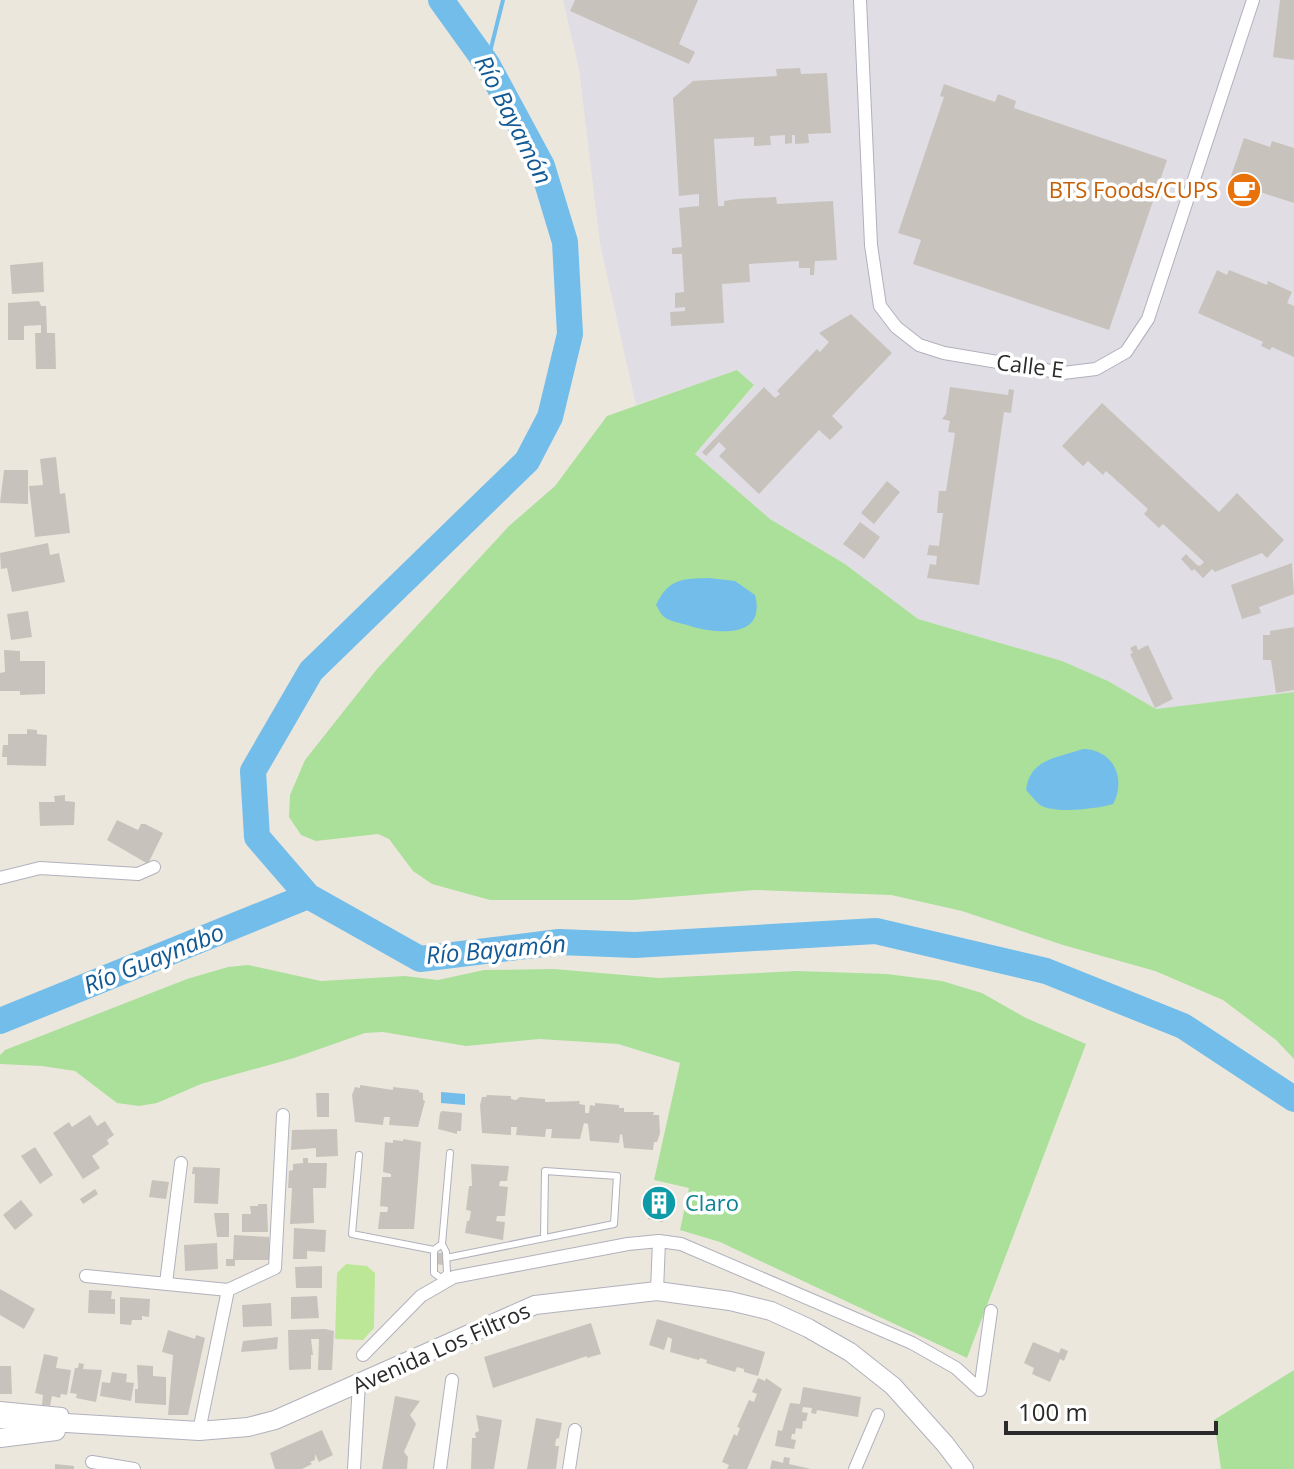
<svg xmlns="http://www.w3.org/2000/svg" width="1294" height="1469" viewBox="0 0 1294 1469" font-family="'Open Sans',sans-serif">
<rect width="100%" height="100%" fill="#ece7dd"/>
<!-- industrial -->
<path fill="#e0dde4" d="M563 0H1294V692L1156 709 1108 681 1062 661 918 619 845 564 770 519 695 454 754 386 738 370 636 405 600 243 579 69Z"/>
<!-- green -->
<path fill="#abe09b" d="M737 370 754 385 695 454 770 519 845 564 918 619 1062 661 1108 681 1156 709 1294 692V1059L1276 1040 1223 1000 1155 971 1063 945 962 911 891 895 755 890 633 900H490L432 884 413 871 389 839 378 834 316 841 301 835 289 817 290 795 305 760 377 669 509 526 555 486 607 416Z
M248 965 321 981 405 976 438 980 484 970 554 969 659 978 797 971 887 974 942 981 982 993 1026 1018 1086 1044 967 1358 720 1242 680 1230 689 1188 654 1180 680 1063 618 1044 539 1039 466 1046 383 1032 365 1033 294 1058 201 1084 157 1103 139 1106 117 1103 75 1071 42 1066 0 1064V1055L5 1050 187 979 228 967Z
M1294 1370V1469H1221L1214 1420Z"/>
<!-- pitch -->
<path fill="#bce797" d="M346 1264 367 1266 375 1273 374 1328 363 1340 335 1339 337 1273Z"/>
<!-- water -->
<path fill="#73bdea" d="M709 578 735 581 755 595C767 640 714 634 687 625 680 623 668 621 663 616 660 613 658 608 656 605 669 578 682 579 709 578Z
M1083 749C1113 749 1127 779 1113 804 1097 809 1054 814 1040 805 1035 801 1030 794 1026 790 1030 758 1058 758 1083 749Z
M441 1092 465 1094V1105L441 1103Z"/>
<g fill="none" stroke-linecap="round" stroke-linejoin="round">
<!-- stream -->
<path stroke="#73bdea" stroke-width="4" d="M487 64 503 0"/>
<!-- river -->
<path stroke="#73bdea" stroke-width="26" d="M441 0 487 64 542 166 565 242 570 334 550 417 527 461 311 671 253 771 257 837 308 896 420 959 559 942 635 945 876 931 1046 971 1183 1026 1294 1099
M0 1021 308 896"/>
</g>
<!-- building -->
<path fill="#c7c3bc" d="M575 0H698L679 44 695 52 689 64 570 11Z
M1280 0H1294V60L1273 57Z
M800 68 801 74 827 73 831 133 808 134 809 143 795 144V135H792V143L785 144V135L770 136 771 145 754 146V137L714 139 718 206H724V201L737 199 776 197 777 204 833 201 837 260 815 261 814 275H810V268H799V261L749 264 750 282 722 284 724 323 671 326 670 312 685 311V307L675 308V293L684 292 682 254H672V248L682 247 679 208 699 206V194L679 196 673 98 693 81 777 76 776 69Z
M944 84 995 102 998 94 1016 101 1014 108 1167 160 1109 330 913 264 921 240 898 233 944 97 940 96Z
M1244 138 1270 147 1272 141 1294 148V203L1229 182Z
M43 262 44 292 12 294 10 265Z
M1217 270 1227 275 1229 270 1267 285 1268 281 1292 292 1287 303 1294 306V357L1272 347 1270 350 1261 346 1263 342 1198 313Z
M39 301 41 306H46L47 333H55L56 369H36L35 333H41V325L24 326V340H8V303Z
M851 314 892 353 832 416 843 427 830 440 819 430 759 494 719 456 726 449 719 442 706 456 702 452 764 387 775 398 780 394 777 391 817 349 820 352 829 342 819 333Z
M950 387 1008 395 1009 389 1014 390 1011 413 1004 412 979 585 927 578 930 564 936 565 937 556 927 555 929 545 939 546 943 513H937L939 491H946L955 433 948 432 950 421 942 419 946 414Z
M1102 403 1219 512 1237 493 1284 540 1267 558 1262 553 1215 572 1212 569 1203 578 1194 569 1192 571 1181 559 1186 554 1197 565 1200 566 1204 562 1163 524 1159 528 1144 514 1148 509 1106 471 1103 475 1088 461 1083 466 1062 446Z
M56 457 60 494 65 493 70 533 35 537 29 486 43 485 40 459Z
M4 470H28V504L0 503Z
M887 481 900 492 874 524 861 513Z
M860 522 880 537 864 559 843 544Z
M48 543 50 555 59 553 65 582 12 592 7 568 1 569 0 553Z
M1292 563 1294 594 1259 607 1261 613 1242 619 1231 585Z
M28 611 32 637 11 640 7 614Z
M1294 627V690L1276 693 1271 660H1263V635H1270V631Z
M1136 645 1138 650 1148 645 1173 699 1155 708 1130 654 1133 653 1130 648Z
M4 650 20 651V661H45V694L20 695V691H0V673L5 672Z
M27 729 37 730V734L47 735 46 766 7 765V757H2L3 745H8V734H27Z
M65 795V801L75 802 74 825 40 826 39 802H55L54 796Z
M117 820 138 830 141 824H145L163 833 148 864 107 840Z
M360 1085 393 1090V1087L419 1090V1092L423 1093V1100L425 1101 418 1127 389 1125 390 1117H384L383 1125 355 1122 352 1095 355 1087 360 1088Z
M316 1093H329V1117H317Z
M487 1095 511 1096V1099L516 1100 520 1097 545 1099V1102L580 1101 579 1104 585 1105V1113H589L590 1105 595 1106V1103L619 1105V1108H624V1112H654L653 1115H659L660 1133 657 1142H654L653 1150 624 1148 622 1134 620 1135 619 1143 590 1141 588 1124 584 1123 580 1139 551 1138 552 1129H546L545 1137 516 1135 517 1127H511V1135L482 1133 480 1105 482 1097H486Z
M442 1111 462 1113 461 1131H457V1134L438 1129 440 1113Z
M90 1115 97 1126 105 1121 114 1135 107 1140 109 1144 92 1156 100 1168 83 1179 53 1133 69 1122 72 1127Z
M337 1129 338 1156 316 1157V1148L291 1150 292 1130Z
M403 1139 421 1142 414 1229H378L380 1212H387L388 1209V1207L380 1206 382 1177H391V1174L383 1172 385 1142 393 1143V1140L403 1141Z
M35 1147 53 1175 40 1184 21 1156Z
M303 1158H308V1163H327L326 1188H313L314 1223 290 1224 292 1188H288L289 1171 293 1170V1164L303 1163Z
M471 1164 509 1166 507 1181H500L499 1186 508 1187 505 1216H497L496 1221 505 1222 503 1240 465 1233 467 1221H469L470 1217 471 1211 466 1210 469 1186H472Z
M193 1167 220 1168 218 1204 194 1203 195 1174H192Z
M152 1180 169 1182 166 1199 149 1197Z
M656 1188 669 1191 663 1222 648 1219Z
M95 1189 98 1194 83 1204 80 1199Z
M21 1200 33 1215 15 1230 3 1215Z
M258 1204H267L268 1232H242V1214H251L250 1206H258Z
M214 1213H229V1237H217Z
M294 1228 326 1230 325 1252 307 1251V1259H293Z
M234 1235 269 1237V1260H235V1266H226V1259H233Z
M217 1243 218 1269 185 1271 184 1245Z
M437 1253H444L443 1265 436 1264Z
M322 1266V1288H296L295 1267Z
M0 1289 35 1309 24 1329 0 1315Z
M89 1290 112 1291 111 1299H115V1314L88 1313Z
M317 1296 319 1318 291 1319V1297Z
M120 1297 150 1299 149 1317 142 1316V1320H132L131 1325 120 1324Z
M271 1303 272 1326 243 1327 242 1305Z
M657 1319 765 1352 758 1376 744 1372V1369L737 1367 735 1372 706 1363 707 1360 700 1358 699 1360 670 1352 672 1339 668 1337 664 1350 649 1345Z
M591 1323 601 1354 587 1358V1356L493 1388 484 1357Z
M325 1329 334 1331 332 1370H318L319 1339H311L313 1355H311V1369L289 1370 288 1330Z
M168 1330 195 1339 196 1335 205 1338 188 1415H168L173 1355 162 1352Z
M278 1337 277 1349 241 1352 243 1341Z
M1033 1342 1059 1353 1061 1348 1068 1351 1064 1361 1060 1359 1050 1382 1032 1374 1034 1368 1024 1363Z
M44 1354 58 1357 56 1368 71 1370 67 1395 61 1394 60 1398 52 1396 50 1406 42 1405 43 1395 35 1393Z
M79 1363 84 1364 83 1369 102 1370 96 1402 76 1398 77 1394 70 1393 75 1368H78Z
M137 1365 153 1366V1376L166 1377V1405L135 1403V1389H138Z
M0 1366H11L12 1394H0Z
M112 1372 127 1374 126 1382 134 1383 131 1401 100 1396 102 1382 110 1383Z
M758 1378 765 1381 766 1378 782 1389 747 1469H727L729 1465 722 1462 734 1434 737 1436 740 1428 737 1427 749 1400 754 1402 757 1394 752 1392Z
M803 1387 861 1397 858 1417 817 1410 816 1414 811 1413 812 1408 803 1407 802 1412 808 1413 806 1421H803L802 1429 796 1428 795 1434H792L791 1439 796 1440 794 1449 775 1446 778 1430 782 1431 790 1403 800 1404Z
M395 1396 420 1401 410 1415 416 1424 404 1452 408 1457 407 1469H382Z
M476 1415 502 1420 494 1469H471L472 1438H476L475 1433 479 1431Z
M536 1418 562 1423 559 1438 556 1439 555 1446H559L556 1469H527Z
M322 1430 333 1455 319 1462 315 1454V1460L310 1462 312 1464 302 1469H275L270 1453Z
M784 1457 790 1458 789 1464 811 1469H770L772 1460 783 1463Z
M55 1464 74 1466V1469H55Z"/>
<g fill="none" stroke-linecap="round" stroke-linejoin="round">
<!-- service casing -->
<g stroke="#b0b1bd" stroke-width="8">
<path id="service" d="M359 1155 352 1234 434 1250
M442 1244 450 1153
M446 1258 614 1224 617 1176 545 1171 544 1238
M440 1284 441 1278 447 1273 446 1252 442 1244 434 1250V1273L441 1278"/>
</g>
<!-- minor casing -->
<g stroke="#b0b1bd" stroke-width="14">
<path id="minor" d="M860 0 871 245 880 306 896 327 919 345 944 353 1063 373 1096 369 1126 352 1148 319 1253 0
M0 878 40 868 138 874 154 867
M86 1276 228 1290
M166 1283 181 1163
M657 1291 659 1241
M363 1355 421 1296 454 1277 628 1244 659 1241 681 1244 912 1343 956 1368 980 1390 991 1311
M0 1408 62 1414
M199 1431 228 1290 275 1268 283 1115
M92 1462 134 1469
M354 1469 359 1383
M440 1469 452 1380
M569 1469 575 1430
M855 1469 878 1415"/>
</g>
<!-- secondary casing -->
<g stroke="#b0b1bd" stroke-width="20">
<path id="secondary" d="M0 1419 199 1431 248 1427 275 1420 535 1305 657 1291 730 1301 771 1311 808 1328 850 1352 893 1386 945 1444 964 1469
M0 1438 56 1431"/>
</g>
<!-- service -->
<use href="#service" stroke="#fff" stroke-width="6"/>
<!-- minor -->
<use href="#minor" stroke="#fff" stroke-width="12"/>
<!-- secondary -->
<use href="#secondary" stroke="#fff" stroke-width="18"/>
</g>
<!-- icons -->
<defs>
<g id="cafe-disc" transform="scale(1.8)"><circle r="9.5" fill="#e8710a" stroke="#fff"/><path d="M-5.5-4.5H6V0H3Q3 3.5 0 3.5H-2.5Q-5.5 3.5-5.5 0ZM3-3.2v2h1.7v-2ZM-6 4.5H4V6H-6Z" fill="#fff"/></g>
<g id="building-disc" transform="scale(1.8)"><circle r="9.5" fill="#0f9aa8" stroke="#fff"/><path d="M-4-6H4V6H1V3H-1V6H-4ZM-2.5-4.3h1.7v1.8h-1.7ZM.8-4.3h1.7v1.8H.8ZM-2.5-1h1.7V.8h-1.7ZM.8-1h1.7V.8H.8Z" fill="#fff"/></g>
</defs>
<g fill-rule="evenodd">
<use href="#cafe-disc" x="1244" y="190"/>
<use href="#building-disc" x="659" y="1203"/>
</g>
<g text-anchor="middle" stroke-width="7" stroke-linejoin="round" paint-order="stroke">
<!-- food labels -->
<g font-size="22" fill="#c56008" stroke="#fff" text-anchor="end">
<text x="1218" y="198">BTS Foods/CUPS</text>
</g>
<!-- street labels -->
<g font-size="22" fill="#2a2a2a" stroke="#fff">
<text transform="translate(1030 366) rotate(7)" y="8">Calle E</text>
<text transform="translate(441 1348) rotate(-24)" y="8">Avenida Los Filtros</text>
</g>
<!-- culture labels -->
<g font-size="22" fill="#0d838f" stroke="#fff" text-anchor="start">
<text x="685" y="1211">Claro</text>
</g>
<!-- water labels -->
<g font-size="24" font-style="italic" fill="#135a95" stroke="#fff">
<text transform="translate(513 120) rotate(63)" y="8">Río Bayamón</text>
<text transform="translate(496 950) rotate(-5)" y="8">Río Bayamón</text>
<text transform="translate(154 959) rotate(-22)" y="8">Río Guaynabo</text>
</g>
</g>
<!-- scale -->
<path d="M1006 1421v12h210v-12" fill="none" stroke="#2a2a2a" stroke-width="4"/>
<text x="1018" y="1421" font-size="24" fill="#2a2a2a" stroke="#ffffff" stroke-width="6" paint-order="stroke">100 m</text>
</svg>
